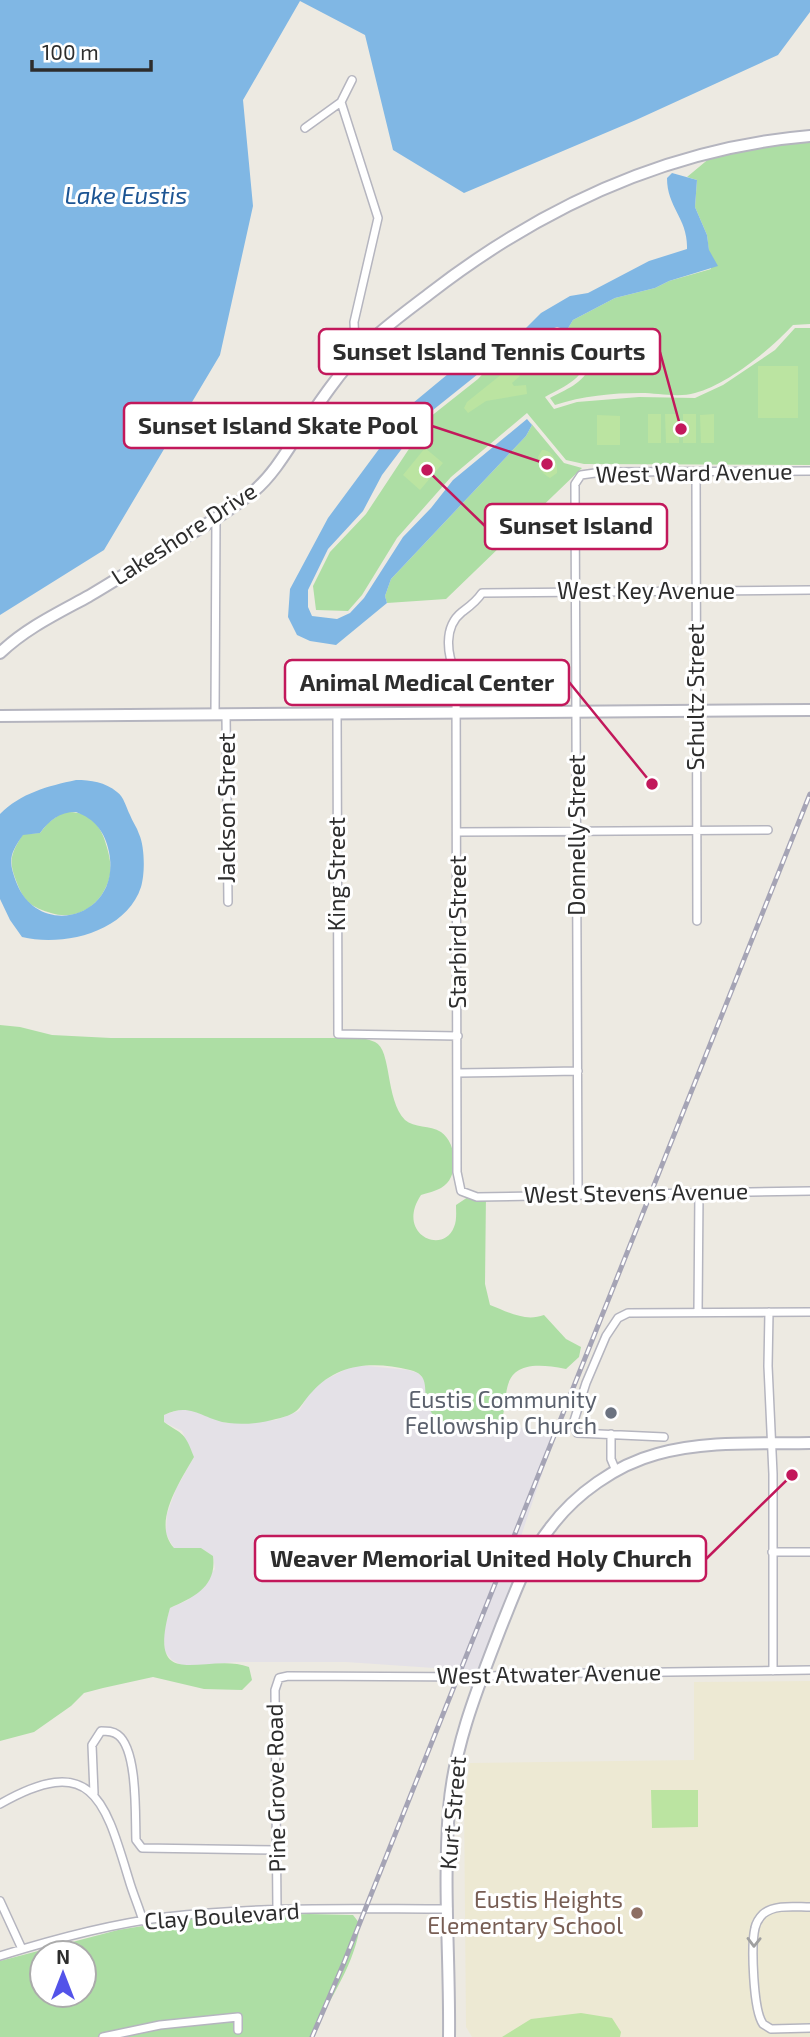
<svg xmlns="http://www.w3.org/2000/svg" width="810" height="2037" viewBox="0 0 810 2037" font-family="'Exo 2',sans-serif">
<rect width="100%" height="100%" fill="#edeae2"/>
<!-- industrial -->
<path fill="#e4e1e7" d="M358 1365 408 1370 418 1373 425 1380 427 1404 494 1428 498 1424 556 1433 517 1548 524 1561 472 1690 464 1678 434 1668 346 1662H235L185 1667 172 1660 165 1652 163 1632 170 1608 188 1600 215 1569 213 1556 201 1548H174L166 1534 167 1514 176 1489 194 1457 182 1431 164 1422 163 1415 185 1408 226 1423 276 1420 299 1411 309 1394 323 1381 350 1367Z"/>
<!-- education -->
<path fill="#ede9d3" d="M810 1681V2037H472L466 2027 464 1799 470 1763 694 1760V1682Z"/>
<!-- green -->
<path fill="#addea4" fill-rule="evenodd" d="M810 141V324L793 325C771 349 727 385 695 393 679 398 657 393 641 393 612 393 582 396 555 405L550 398C565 390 584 383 590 366 591 362 592 358 594 355L587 345 567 330 573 320 615 298 655 288 669 281 711 269 707 235 695 207 697 180 687 177 711 157 743 150Z
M795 328H810V465L584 464 566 460 527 413 451 477 397 538 362 595 348 611 316 610 313 586 330 552 366 514 430 417 478 379 502 353 558 331 587 351C587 379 566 385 545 397L554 409 577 402 639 397 695 398 723 385 775 350Z
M530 422 564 463 582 468 446 599 387 603 385 596 391 579 526 436 532 425Z
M63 812C72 812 81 812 89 817 96 821 101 831 104 838 108 850 112 863 110 875 104 903 79 922 51 913 35 908 26 904 19 888 9 863 8 858 23 834L40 833 48 823Z
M0 1025 20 1027 52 1035 111 1038H338C350 1038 363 1036 375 1042 392 1050 385 1099 405 1120 414 1128 430 1125 441 1132 457 1143 460 1178 441 1188 436 1191 427 1193 421 1195 395 1234 443 1256 454 1227 457 1221 456 1211 456 1205L471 1195 486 1193 485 1284 490 1305C508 1312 525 1322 544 1315L566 1339 581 1347 579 1357 566 1369C468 1349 534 1431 478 1433 460 1434 432 1423 427 1403 423 1388 430 1375 410 1370 373 1361 338 1363 312 1392 297 1408 302 1413 276 1419 263 1423 243 1425 229 1423 203 1420 191 1401 164 1415V1422C184 1436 184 1431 194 1457 181 1480 151 1523 174 1548H201L213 1556C217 1587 194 1597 170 1608 145 1697 206 1651 249 1667L252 1680 242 1690 204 1689 153 1677 103 1688 84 1693 71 1706 34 1732 0 1741Z
M309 1914 353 1915 360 1924C356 1963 328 2002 310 2037H0V1961L118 1930 192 1918ZM42 1953H84V1995H42Z"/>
<!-- pitch -->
<path fill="#bbe4a1" d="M512 366 520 376 512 383 514 386 526 385 527 394 486 401 468 413 464 408 467 402Z
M798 366V418H758V366Z
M661 414V443H648V414Z
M665 414H679V443H666Z
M683 414H696V443H683Z
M714 414V443H701L700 415Z
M597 415 620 416V445H597Z
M425 448 443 463 420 490 403 475Z
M542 450C553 450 558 463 557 473L550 478C541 473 538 467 538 457Z
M651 1790H698V1827L652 1828Z
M581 2013 612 2018 621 2032 620 2037H502L531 2019Z"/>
<!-- water -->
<path fill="#80b7e4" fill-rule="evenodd" d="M0 0H810V12L778 55 636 120 464 193 393 150 365 35 300 1 243 100 253 206 220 355 104 550 0 615Z
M672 173 697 180 695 207 707 235 709 250 718 266 669 281 655 288 615 298 573 320 567 330 557 327 520 340V334L541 313 570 296 588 293 649 261 687 249C688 218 667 208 667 178Z
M472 365 478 374 428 414 382 475 363 511 328 549 308 590V607L312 616 337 619 350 613 364 598 403 537 431 508 453 480 527 419 532 425 526 436 391 579 385 596 387 603 336 645 310 641 297 635 288 617 290 589 328 518 413 403 448 374Z
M76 780C91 780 105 782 117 792 124 797 126 807 130 815 132 821 137 827 139 834 145 847 145 874 141 887 126 933 62 947 22 937L10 920 0 899V814C21 793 48 786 76 780ZM76 812C95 819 105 832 109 852 122 917 40 940 17 884 8 861 9 855 23 835L40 833C50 820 59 812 76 812Z"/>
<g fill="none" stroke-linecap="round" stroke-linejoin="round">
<!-- street casing -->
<g stroke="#b5b5bf" stroke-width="10">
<path id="street" d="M352 80 341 102 378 218 354 322 355 342 362 350
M305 128 341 102
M696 473 697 921
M810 590 482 593C476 602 470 606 462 612 443 627 447 655 456 674L457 1172 461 1191 477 1197 810 1191
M337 713 338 1034 458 1036
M226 714 228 902
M215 715 216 518
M457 832 768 830
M458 1073 578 1071
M578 1194 575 484 581 475 602 472 810 471
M698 1312 699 1193
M769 1312 768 1366 773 1474V1671
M611 1434V1459L616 1471
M664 1437 577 1433 573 1424 586 1383 606 1336 618 1318 628 1313 810 1312
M772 1552H810
M94 1793 92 1745 101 1731C107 1731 113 1731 118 1735 138 1750 135 1817 136 1840L142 1848 277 1850
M0 1804C93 1751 105 1801 129 1880 133 1894 139 1907 143 1921
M0 1901 22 1949
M810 1907C795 1907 775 1904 763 1914 759 1918 756 1923 755 1928 751 1945 753 2010 763 2024L771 2029 810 2028
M277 1910 275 1690 279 1678 288 1676 481 1677 517 1674 810 1670
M0 1956C54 1939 110 1924 166 1917 259 1906 354 1909 448 1909
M103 2037 160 2025 238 2017V2030"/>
</g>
<!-- secondary casing -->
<g stroke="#b5b5bf" stroke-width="14">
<path id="secondary" d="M0 653C26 628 58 613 89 596 116 580 143 563 170 546 199 529 228 512 254 491 274 474 288 449 302 428 321 400 340 372 363 348 383 328 407 311 429 294 540 208 668 148 810 136
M0 716 810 710
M449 2037C450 1962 443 1885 449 1809 454 1745 478 1687 501 1627 515 1593 527 1557 550 1528 575 1494 616 1465 657 1454 706 1440 760 1444 810 1443"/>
</g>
<!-- street -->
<use href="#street" stroke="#fff" stroke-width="7"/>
<!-- secondary -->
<use href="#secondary" stroke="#fff" stroke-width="10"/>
<!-- rail casing -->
<g stroke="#a5a4b5" stroke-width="5">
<path id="rail" d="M312 2037 343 1965 810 794"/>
</g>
<!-- rail -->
<use href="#rail" stroke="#fff" stroke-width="2.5" stroke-dasharray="8" stroke-linecap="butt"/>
</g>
<!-- one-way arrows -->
<defs><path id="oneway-chevron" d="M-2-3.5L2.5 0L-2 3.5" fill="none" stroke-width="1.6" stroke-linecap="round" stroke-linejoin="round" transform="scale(1.75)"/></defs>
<use stroke="#a0a0a0" href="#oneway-chevron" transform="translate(754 1942) rotate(91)"/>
<!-- markers -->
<circle fill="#6b7280" stroke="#fff" stroke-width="2.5" cx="611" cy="1413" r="7"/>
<circle fill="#8d6e63" stroke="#fff" stroke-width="2.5" cx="637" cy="1913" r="7"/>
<g text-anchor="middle" stroke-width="6" stroke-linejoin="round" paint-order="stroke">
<!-- street labels -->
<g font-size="23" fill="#2d2d2d" stroke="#fff">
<text transform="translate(694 473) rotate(-1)" y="8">West Ward Avenue</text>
<text transform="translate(184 534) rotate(-33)" y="8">Lakeshore Drive</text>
<text x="646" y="599">West Key Avenue</text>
<text transform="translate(696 697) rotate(-90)" y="8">Schultz Street</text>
<text transform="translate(227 808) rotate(-90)" y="8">Jackson Street</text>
<text transform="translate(577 835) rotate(-90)" y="8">Donnelly Street</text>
<text transform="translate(337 874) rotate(-90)" y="8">King Street</text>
<text transform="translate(458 932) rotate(-90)" y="8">Starbird Street</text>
<text transform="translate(636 1193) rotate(-1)" y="8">West Stevens Avenue</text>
<text transform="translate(549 1674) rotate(-1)" y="8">West Atwater Avenue</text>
<text transform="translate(276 1788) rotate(-91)" y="8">Pine Grove Road</text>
<text transform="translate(453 1813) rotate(-85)" y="8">Kurt Street</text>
<text transform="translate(222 1916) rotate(-4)" y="8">Clay Boulevard</text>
</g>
<!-- worship labels -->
<g font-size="23" fill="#5b616d" stroke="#fff" text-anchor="end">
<text x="597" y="1408">Eustis Community<tspan x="597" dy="26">Fellowship Church</tspan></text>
</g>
<!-- education labels -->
<g font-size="23" fill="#785e54" stroke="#fff" text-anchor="end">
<text x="623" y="1908">Eustis Heights<tspan x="623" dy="26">Elementary School</tspan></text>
</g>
<!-- water labels -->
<g font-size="24" font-style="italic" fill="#1c5493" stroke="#fff">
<text x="126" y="204">Lake Eustis</text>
</g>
</g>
<!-- callouts -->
<path fill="none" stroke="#c2185b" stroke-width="2.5" d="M681 429L660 352M547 464L432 426M427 470L485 526M652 784L569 682M792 1475L706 1559"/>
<g fill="#c2185b" stroke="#fff" stroke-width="2.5">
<circle cx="681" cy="429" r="7"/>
<circle cx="547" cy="464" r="7"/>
<circle cx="427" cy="470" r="7"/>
<circle cx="652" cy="784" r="7"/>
<circle cx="792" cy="1475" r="7"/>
</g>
<g fill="#fff" stroke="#c2185b" stroke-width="2.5">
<rect x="319" y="329" width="341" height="45" rx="7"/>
<rect x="124" y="403" width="308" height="45" rx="7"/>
<rect x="485" y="504" width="182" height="45" rx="7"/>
<rect x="285" y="660" width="284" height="45" rx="7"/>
<rect x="255" y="1536" width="451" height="45" rx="7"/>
</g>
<g font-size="24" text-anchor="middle" font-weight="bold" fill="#2d2d2d">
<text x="489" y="360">Sunset Island Tennis Courts</text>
<text x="278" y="434">Sunset Island Skate Pool</text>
<text x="576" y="534">Sunset Island</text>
<text x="427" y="691">Animal Medical Center</text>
<text x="481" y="1567">Weaver Memorial United Holy Church</text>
</g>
<!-- north arrow -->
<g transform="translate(63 1974)"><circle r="33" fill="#ffffff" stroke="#ababab" stroke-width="2"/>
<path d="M0-5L12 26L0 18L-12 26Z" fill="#5353e9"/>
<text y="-10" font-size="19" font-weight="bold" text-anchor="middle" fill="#2d2d2d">N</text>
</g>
<!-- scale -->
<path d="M32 60v10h119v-10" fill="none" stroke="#2d2d2d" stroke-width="3.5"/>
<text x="42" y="60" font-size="21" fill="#2d2d2d" stroke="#ffffff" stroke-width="5" paint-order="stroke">100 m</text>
</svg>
